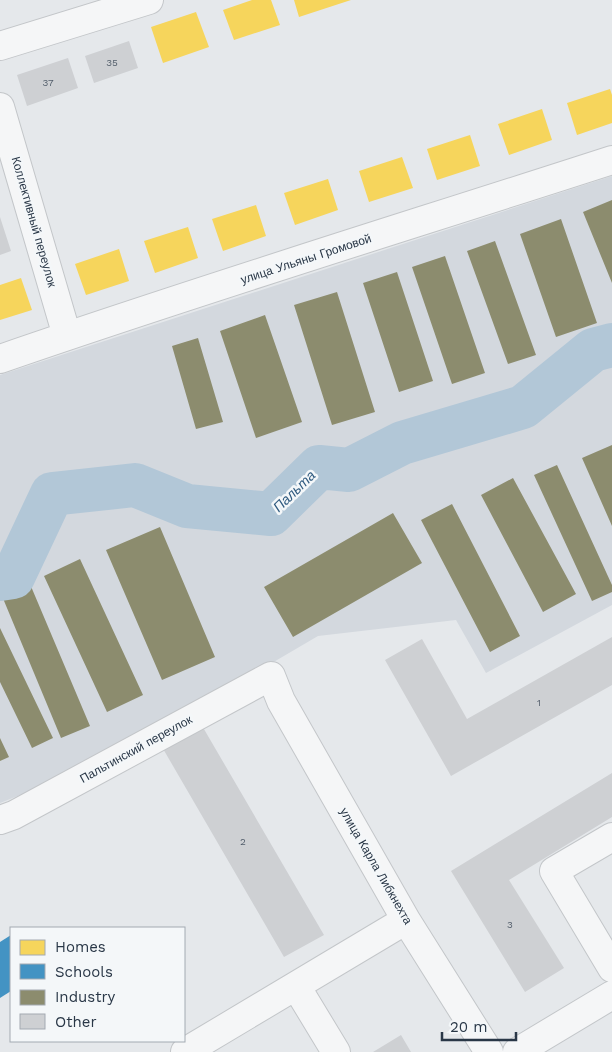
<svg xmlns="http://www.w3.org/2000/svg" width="612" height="1052" viewBox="0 0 612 1052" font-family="'Work Sans',sans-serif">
<rect width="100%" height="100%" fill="#e5e8eb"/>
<!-- built -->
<path fill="#d3d8de" d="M612 176V340L586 348 521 396 418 429 350 462H318L267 505 193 499 135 477 42 491 12 563 0 567V375Z
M612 350V605L486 673 456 620 318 636 101 763 0 803V592L23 580 62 506 134 497 186 520 272 522 330 478 374 469 408 448 528 414 594 355Z"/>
<!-- homes -->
<path fill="#f6d55c" d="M252 0H271L280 25 234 40 223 10Z
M294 0H351L299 17Z
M196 12 209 47 163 63 151 27Z
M610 89 612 95V123L577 135 567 103Z
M542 109 552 140 509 155 498 124Z
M470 135 480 166 437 180 427 149Z
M402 157 413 188 369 202 359 171Z
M328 179 338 210 295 225 284 193Z
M256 205 266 236 223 251 212 219Z
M188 227 198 258 155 273 144 241Z
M119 249 129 281 86 295 75 264Z
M21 278 32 310 0 320V285Z"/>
<!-- schools -->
<path fill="#4393c3" d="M11 935V991L0 998V942Z"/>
<!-- industry -->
<path fill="#8c8c6e" d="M612 200V283L583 212Z
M561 219 597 323 556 337 520 234Z
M495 241 536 355 508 364 467 251Z
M445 256 485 373 452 384 412 267Z
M397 272 433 381 399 392 363 283Z
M337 292 375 412 332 425 294 305Z
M265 315 302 422 256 438 220 331Z
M198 338 223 422 196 429 172 346Z
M612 445V526L582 458Z
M557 465 612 585V592L592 601 534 475Z
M513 478 576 594 543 612 481 495Z
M452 504 520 636 490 652 421 520Z
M393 513 422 563 293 637 264 587Z
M160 527 215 657 162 680 106 550Z
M80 559 143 695 107 712 44 576Z
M30 584 90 726 61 738 2 596Z
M0 628 53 738 32 748 0 682Z
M0 738 9 757 0 761Z"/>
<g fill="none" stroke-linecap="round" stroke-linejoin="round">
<!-- river -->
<path stroke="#b2c7d7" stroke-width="44" d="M0 579 13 577 52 494 135 485 187 506 271 514 319 467 349 470 402 443 523 407 593 350 612 345"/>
</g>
<!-- building -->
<path fill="#ced0d3" d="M129 41 138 68 94 83 85 56Z
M68 58 78 88 27 106 17 75Z
M0 217 11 251 0 255Z
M612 637V685L451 776 385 660 422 639 467 719Z
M201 724 324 935 284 957 162 747Z
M612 773V817L509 880 564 968 525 992 451 871Z
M401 1035 411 1052H373Z"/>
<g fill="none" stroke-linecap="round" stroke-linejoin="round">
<!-- minor casing -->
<g stroke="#c3c6c9" stroke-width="30">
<path id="minor" d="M0 46 149 0
M0 107 67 336
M0 359C202 289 408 226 612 160
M0 820 14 815 271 676 281 701 406 920 489 1052
M612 837 554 871 612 968
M296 986 336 1052
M185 1052 406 920
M517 1052 612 995"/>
</g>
<!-- minor -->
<use href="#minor" stroke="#f5f6f7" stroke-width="28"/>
</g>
<g text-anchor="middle" stroke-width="5" stroke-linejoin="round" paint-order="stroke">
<!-- number labels -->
<g font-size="10" fill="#535e6b">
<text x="112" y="66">35</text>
<text x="48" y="86">37</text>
<text x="539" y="706">1</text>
<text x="243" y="845">2</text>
<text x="510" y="928">3</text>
</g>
<!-- street labels -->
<g font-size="12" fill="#293747" stroke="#f4f7f9">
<text transform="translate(34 222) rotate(74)" y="4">Коллективный переулок</text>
<text transform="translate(306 259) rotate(-18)" y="4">улица Ульяны Громовой</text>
<text transform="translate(136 749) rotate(-29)" y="4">Пальтинский переулок</text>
<text transform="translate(376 866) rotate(60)" y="4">улица Карла Либкнехта</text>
</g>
<!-- water labels -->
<g font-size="14" font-style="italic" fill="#2f5a7f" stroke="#f4f7f9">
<text transform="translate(294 491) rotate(-44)" y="5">Пальта</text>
</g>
</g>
<!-- legend -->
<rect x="10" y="927" width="175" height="115" fill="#f4f7f9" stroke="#a3aab2"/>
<rect x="20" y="940" width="25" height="15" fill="#f6d55c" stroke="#a3aab2"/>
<text x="55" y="952" font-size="15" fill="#293747">Homes</text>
<rect x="20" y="964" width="25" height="15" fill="#4393c3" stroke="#a3aab2"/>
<text x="55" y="977" font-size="15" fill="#293747">Schools</text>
<rect x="20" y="990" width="25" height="15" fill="#8c8c6e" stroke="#a3aab2"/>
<text x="55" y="1002" font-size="15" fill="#293747">Industry</text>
<rect x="20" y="1014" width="25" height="15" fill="#ced0d3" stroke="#a3aab2"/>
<text x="55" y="1027" font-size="15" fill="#293747">Other</text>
<!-- scale -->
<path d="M442 1032v8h74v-8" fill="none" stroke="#293747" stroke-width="2.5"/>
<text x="450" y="1032" font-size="15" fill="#293747" stroke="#f4f7f9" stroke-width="4" paint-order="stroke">20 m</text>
</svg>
